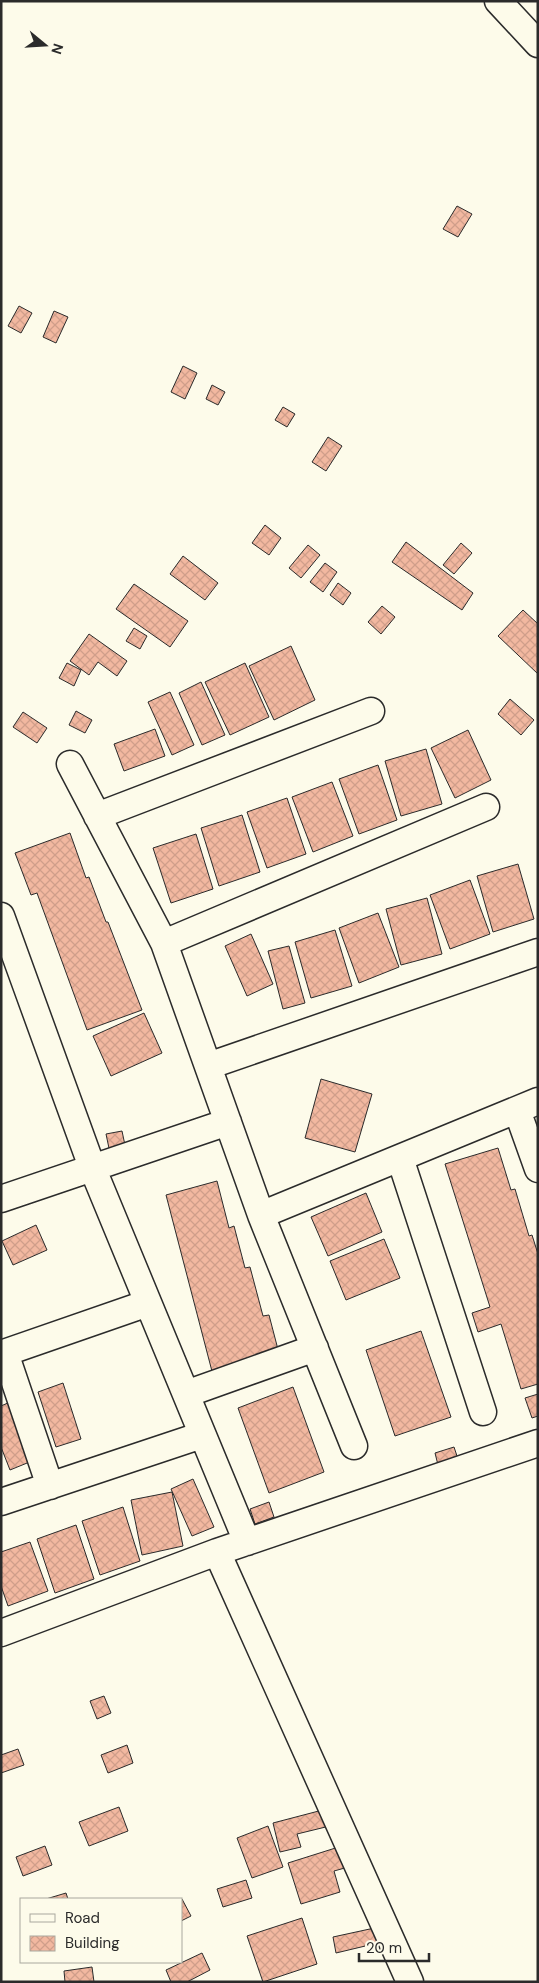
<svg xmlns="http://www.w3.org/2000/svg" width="539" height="1983" viewBox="0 0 539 1983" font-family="'DM Sans',sans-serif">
<defs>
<pattern id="building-cross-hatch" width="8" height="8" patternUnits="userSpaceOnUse" patternTransform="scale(1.25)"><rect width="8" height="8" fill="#f2b8a0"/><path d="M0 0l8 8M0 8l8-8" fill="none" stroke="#d09e8a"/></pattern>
</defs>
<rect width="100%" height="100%" fill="#fdfbea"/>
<!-- building -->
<path fill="url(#building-cross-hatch)" stroke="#2b2b2b" d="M457 206 472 214 458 237 443 229Z
M19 306 32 313 21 333 8 326Z
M54 311 68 317 56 343 43 337Z
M183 366 197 373 185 399 171 392Z
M212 385 225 392 218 405 206 399Z
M283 407 295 414 287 427 275 420Z
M328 437 342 446 326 471 312 462Z
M265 525 281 538 269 555 252 543Z
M406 542 473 593 462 610 392 562Z
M461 543 472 553 454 574 443 565Z
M308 545 320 555 301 578 289 568Z
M183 556 218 583 205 600 170 574Z
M325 563 337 572 323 592 310 582Z
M338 583 351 593 343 605 330 595Z
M134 584 188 621 170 647 116 609Z
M382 606 395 617 381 634 368 622Z
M523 610 538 624V674L498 636Z
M134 628 147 636 140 649 126 641Z
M89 634 127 661 117 676 98 662 89 675 70 661Z
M291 646 315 700 274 720 249 666Z
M67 663 81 670 74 686 59 678Z
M245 663 269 717 230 735 205 682Z
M201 682 225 735 202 745 179 693Z
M170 692 194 745 172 755 148 702Z
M510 699 534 720 521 735 498 714Z
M76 711 92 720 85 733 69 725Z
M23 712 47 728 37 743 13 727Z
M155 729 165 756 124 771 114 744Z
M468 730 491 780 455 798 431 748Z
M426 749 442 804 401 816 385 761Z
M378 765 397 820 359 834 339 779Z
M332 782 353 836 313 852 292 797Z
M287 798 306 854 267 868 247 812Z
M242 815 260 872 219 886 201 828Z
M70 833 86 878 89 877 106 922H108L142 1010 87 1030 37 893 31 895 15 853Z
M196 834 213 889 171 903 153 848Z
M518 864 534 919 493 932 477 876Z
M470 880 490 934 450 949 430 895Z
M427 898 442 954 401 965 386 909Z
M378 913 399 967 359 983 339 928Z
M335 930 352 986 311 998 295 942Z
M251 934 273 984 247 996 225 946Z
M289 946 305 1003 283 1009 268 951Z
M144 1013 162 1053 111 1076 93 1036Z
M321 1079 372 1094 355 1152 305 1138Z
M122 1131 126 1150 110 1153 106 1134Z
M498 1148 511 1190 515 1189 529 1236 532 1235 538 1254V1384L521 1389 501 1324 478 1332 472 1313 490 1307 445 1164Z
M217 1181 229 1228 234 1226 245 1268 250 1267 263 1316 269 1315 281 1361 214 1379 166 1195Z
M366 1193 382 1232 328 1256 311 1217Z
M36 1225 47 1250 13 1265 2 1241Z
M384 1239 400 1278 346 1300 330 1261Z
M421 1331 451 1417 395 1436 366 1350Z
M63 1383 81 1439 56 1447 38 1392Z
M293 1387 324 1472 269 1493 238 1408Z
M538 1394V1416L532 1418 525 1398Z
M10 1402 32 1461 10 1470 1 1447V1406Z
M454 1447 458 1459 438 1465 435 1453Z
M193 1479 214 1527 192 1536 171 1489Z
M172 1492 183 1546 142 1555 131 1500Z
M269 1502 274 1517 255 1524 250 1509Z
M123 1507 140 1561 100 1575 82 1521Z
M76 1525 94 1579 55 1593 37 1539Z
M30 1542 48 1591 8 1606 1 1586V1552Z
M104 1696 111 1713 97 1719 90 1701Z
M127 1745 133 1763 108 1773 101 1755Z
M18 1749 24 1765 1 1773V1755Z
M119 1807 128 1831 89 1846 79 1822Z
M334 1807 338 1824 297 1834 301 1847 280 1852 273 1823Z
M268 1826 283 1867 252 1878 237 1838Z
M345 1845 352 1866 334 1871 340 1892 301 1904 288 1863Z
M45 1846 52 1865 23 1876 16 1857Z
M246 1880 252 1898 223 1907 217 1889Z
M66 1893 68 1899H46Z
M182 1899 191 1916 181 1921V1900Z
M302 1918 317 1964 263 1982 247 1936Z
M379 1927 382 1942 336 1953 333 1937Z
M202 1953 210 1970 187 1982H171L166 1970Z
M92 1967 94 1982H65L64 1971Z"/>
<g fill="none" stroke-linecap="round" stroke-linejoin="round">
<!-- minor casing -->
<g stroke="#2b2b2b" stroke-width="29">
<path id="minor" d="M498 1 538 44
M70 764 164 943 261 1215 354 1446
M97 816 371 711
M1 916 92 1167 247 1542
M164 943 486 807
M208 1066 538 952
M517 1110 538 1169
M400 1158 483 1412
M1 1199 228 1122
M261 1215 538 1101
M5 1353 50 1486
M1 1354 148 1303
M186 1394 315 1348
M1 1502 202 1435
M217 1552 410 1982
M1 1633 217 1552 538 1443"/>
</g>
<!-- minor -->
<use href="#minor" stroke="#fdfbea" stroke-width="26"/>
</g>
<!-- border -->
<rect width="539" height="1983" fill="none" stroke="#2b2b2b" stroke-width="5"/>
<!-- legend -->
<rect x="20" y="1898" width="162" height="65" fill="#fdfbea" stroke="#a9a89e"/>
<rect x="30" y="1914" width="25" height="8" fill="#fdfbea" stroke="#a9a89e"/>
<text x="65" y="1923" font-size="15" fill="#2b2b2b">Road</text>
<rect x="30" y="1936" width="25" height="15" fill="url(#building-cross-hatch)" stroke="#a9a89e"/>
<text x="65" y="1948" font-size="15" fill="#2b2b2b">Building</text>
<!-- north arrow -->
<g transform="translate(45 45) rotate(108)" stroke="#fdfbea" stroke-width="4" paint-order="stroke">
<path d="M0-4L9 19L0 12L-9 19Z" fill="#2b2b2b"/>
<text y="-8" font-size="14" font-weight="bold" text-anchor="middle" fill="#2b2b2b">N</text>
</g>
<!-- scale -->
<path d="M359 1953v8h70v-8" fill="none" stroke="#2b2b2b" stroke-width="2.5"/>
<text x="366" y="1953" font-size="15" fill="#2b2b2b" stroke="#fdfbea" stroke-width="4" paint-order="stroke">20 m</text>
</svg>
